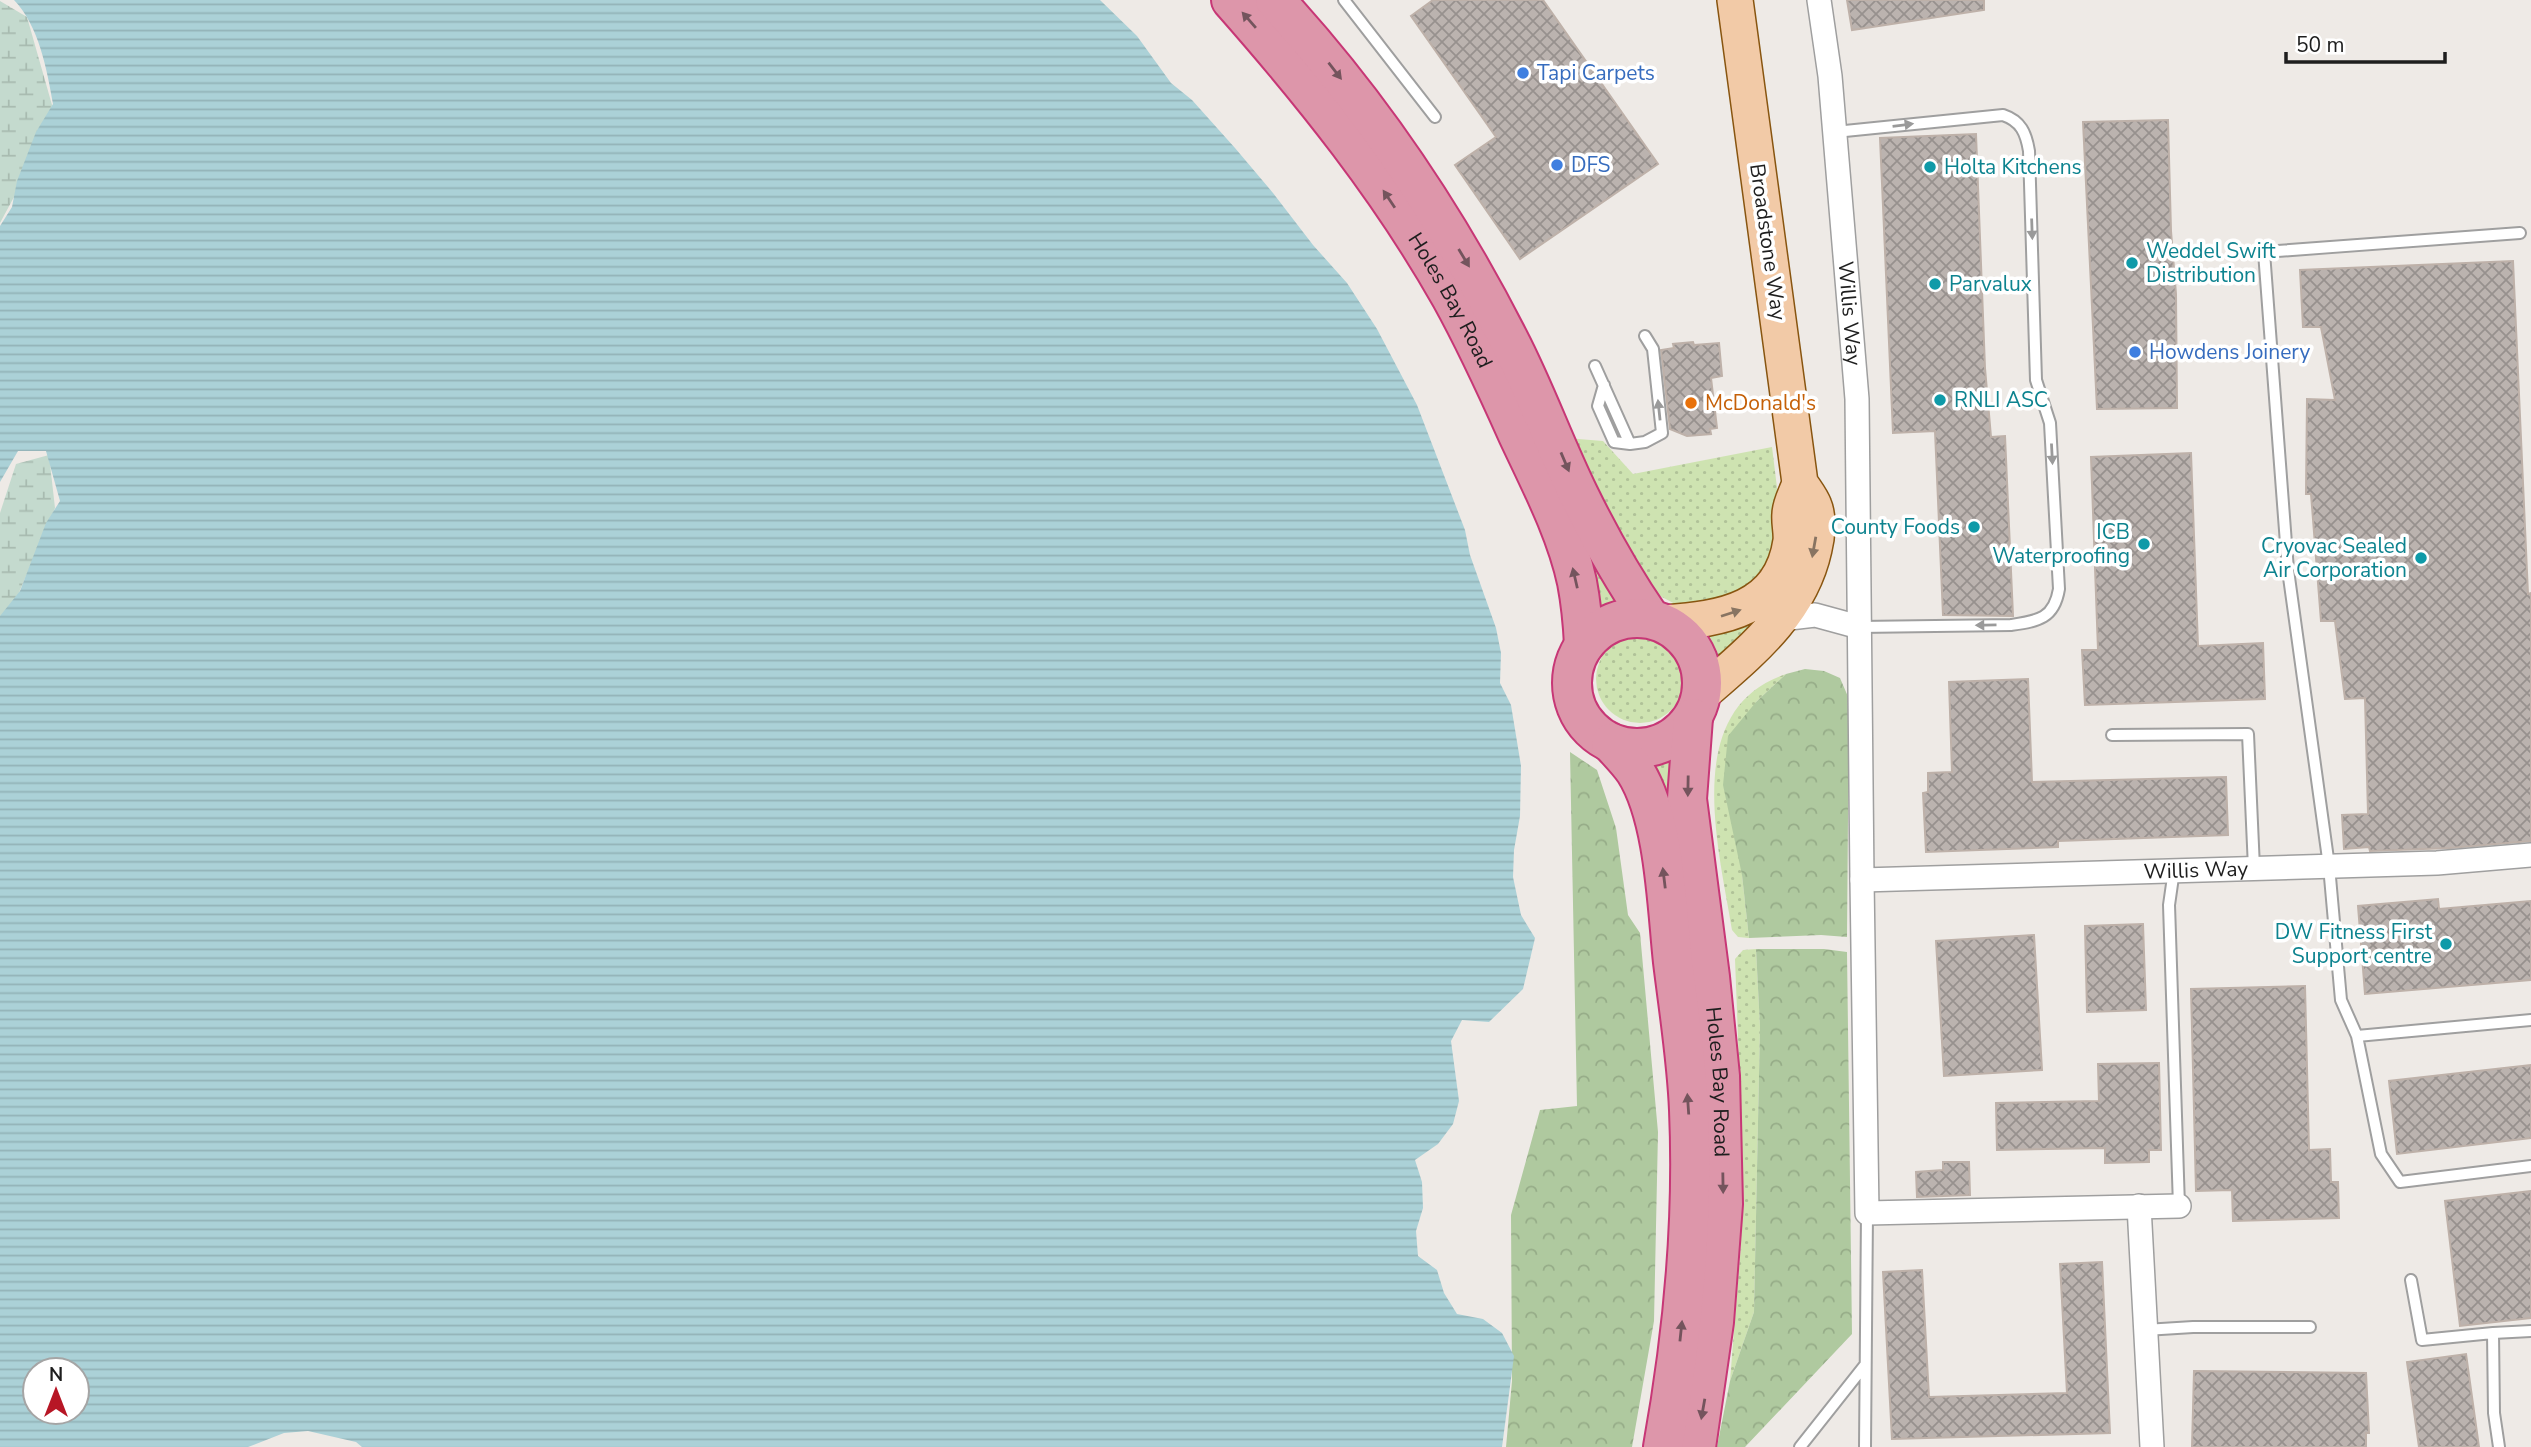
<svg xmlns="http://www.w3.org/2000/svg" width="2531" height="1447" viewBox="0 0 2531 1447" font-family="'Nunito Sans',sans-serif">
<defs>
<pattern id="grass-dots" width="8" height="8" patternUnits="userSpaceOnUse" patternTransform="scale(1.75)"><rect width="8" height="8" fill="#cee3b1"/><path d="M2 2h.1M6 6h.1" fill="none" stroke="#b0c298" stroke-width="1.8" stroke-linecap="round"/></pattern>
<pattern id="forest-crowns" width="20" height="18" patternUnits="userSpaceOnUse" patternTransform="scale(1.75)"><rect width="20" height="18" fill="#afc99f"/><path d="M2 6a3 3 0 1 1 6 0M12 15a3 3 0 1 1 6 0" fill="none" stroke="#96ac88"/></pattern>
<pattern id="wetland-marsh" width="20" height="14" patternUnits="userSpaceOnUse" patternTransform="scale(1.75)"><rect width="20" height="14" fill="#c4dace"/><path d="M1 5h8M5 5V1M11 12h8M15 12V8" fill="none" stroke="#a8bbb0"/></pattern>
<pattern id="water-rules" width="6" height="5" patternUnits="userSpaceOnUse" patternTransform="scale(1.75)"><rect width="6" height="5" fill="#abd1d7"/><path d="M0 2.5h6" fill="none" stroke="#93b3b8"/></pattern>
<pattern id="building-cross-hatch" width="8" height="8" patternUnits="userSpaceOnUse" patternTransform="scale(1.75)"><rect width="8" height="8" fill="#bbb3af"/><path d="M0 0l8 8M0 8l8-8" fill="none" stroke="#97918e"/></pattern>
</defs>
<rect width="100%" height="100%" fill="#eeeae6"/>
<!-- grass -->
<path fill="url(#grass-dots)" d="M1566 438 1603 441 1633 474 1772 447 1781 520 1775 560 1739 600 1679 606 1660 596 1642 579Z
M1575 524 1622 602 1603 607 1594 613Z
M1788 593 1717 660 1715 650 1702 628Z
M1596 679a44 44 0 1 1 88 0a44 44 0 1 1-88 0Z
M1786 674 1756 702 1742 875 1749 938 1738 937 1732 930C1719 848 1680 709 1786 674Z
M1677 749 1678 841 1640 758H1653Z
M1756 949 1760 1027 1754 1312 1730 1381 1741 1244 1742 1142 1735 959 1743 950Z"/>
<!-- forest -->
<path fill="url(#forest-crowns)" d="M1805 669 1824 671 1840 678 1849 699 1847 937 1821 935 1749 938 1742 875 1723 785 1728 736 1756 702 1786 674Z
M1570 752 1597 770 1616 828 1628 915 1640 933 1658 1132 1654 1321 1632 1447H1506L1512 1381 1511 1215 1540 1110 1577 1106Z
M1756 949H1824L1847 952 1852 1334 1745 1447H1717L1730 1381 1754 1312 1760 1027Z"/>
<!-- wetland -->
<path fill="url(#wetland-marsh)" d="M0 1 27 17 56 119 0 223Z
M49 455 55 508 0 637V513L16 464Z"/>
<!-- water -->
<path fill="url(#water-rules)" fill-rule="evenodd" d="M14 0H1100L1137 36 1171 83 1192 100 1235 148 1273 193 1313 245 1347 283 1377 329 1417 405 1465 530 1470 555 1496 628 1501 653 1500 683 1511 705 1521 766 1520 816 1514 850 1513 877 1521 915 1535 938 1523 989 1489 1022 1462 1020 1451 1041 1459 1101 1453 1124 1438 1144 1415 1160 1422 1182 1423 1208 1416 1231 1418 1256 1437 1270 1444 1293 1457 1314 1483 1319 1502 1333 1514 1356 1502 1447H362L356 1442 308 1431 284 1433 248 1447H0V616L20 591 46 523 60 501 46 451H18L0 482V226L12 207 17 181 36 132 53 104C47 70 39 26 14 0ZM35 1370H77V1412H35Z"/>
<!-- building -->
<path fill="url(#building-cross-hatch)" stroke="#beb1a9" stroke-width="2" d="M1433 0H1543L1658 164 1520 259 1455 165 1496 137 1411 16Z
M1847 0H1984V10L1852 30Z
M2168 120 2171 231 2176 294 2177 408 2097 409 2083 122Z
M1976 134 1985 368 1991 437 2005 436 2013 616 1943 615 1935 431 1893 433 1880 138Z
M2513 261 2528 594 2531 593V841L2450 848 2370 851 2369 847 2344 849 2342 815 2368 814 2365 698 2345 699 2335 621H2321L2311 494H2306L2307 399 2335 400 2321 327H2303L2300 270Z
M1693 342 1694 345 1719 343 1722 376 1711 378 1717 428 1710 429 1711 434 1687 436 1670 429 1661 350 1674 348 1673 344Z
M2191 453 2198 646 2263 643 2265 699 2085 705 2082 650H2098L2091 457Z
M2028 679 2032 782 2226 777 2228 835 2058 841V847L1926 852 1923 793 1928 792V773L1952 772 1949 682Z
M2438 899 2439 909 2531 901V980L2365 994 2358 906Z
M2143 924 2146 1010 2087 1012 2085 926Z
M2034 935 2042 1070 1944 1076 1936 941Z
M2305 986 2309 1150 2330 1149 2331 1182H2338L2339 1218 2233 1221 2232 1190 2196 1191 2191 989Z
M2159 1063 2161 1150H2149V1162L2105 1163V1148L1997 1150 1996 1103 2099 1101 2098 1064Z
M2531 1065V1138L2397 1154 2389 1081Z
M1943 1162H1969L1970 1195 1917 1197 1916 1172 1943 1170Z
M2531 1191V1318L2460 1326 2445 1201Z
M2102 1262 2110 1433 1892 1439 1883 1272 1922 1270 1929 1397 2067 1393 2060 1264Z
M2466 1354 2479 1447H2419L2407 1362Z
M2194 1371 2366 1373 2369 1433H2366V1447H2192Z"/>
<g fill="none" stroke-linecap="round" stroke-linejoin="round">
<!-- lane casing -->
<g stroke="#9f9f9f" stroke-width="14">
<path id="lane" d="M1344 0 1435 117
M1835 132 2003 115C2021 121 2026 133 2029 151L2036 380 2050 423 2059 589C2054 619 2038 621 2011 625L1859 627
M2520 233 2264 252 2288 570 2329 866 2341 1000 2357 1036 2381 1154 2400 1182 2531 1166
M1595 366 1630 444 1645 442 1662 433 1653 349 1645 336
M1604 385 1598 406 1614 442 1630 444
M2112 735 2248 734 2254 868
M2174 870 2169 905 2179 1206
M2357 1036 2531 1020
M2411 1280 2422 1340 2493 1333 2494 1413 2499 1447
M2145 1330 2193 1327H2310
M2493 1333 2531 1331
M1800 1447 1865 1365
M1865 1447 1867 1213"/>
</g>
<!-- street casing -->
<g stroke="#9f9f9f" stroke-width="26">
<g id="street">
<path id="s1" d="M1819 0 1830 76 1857 399 1862 880 2437 863 2531 855"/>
<path d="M1781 619 1815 615 1859 627"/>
<path d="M1862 880 1867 1213 2179 1206"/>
<path d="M2139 1206 2152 1447"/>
</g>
</g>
<!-- primary casing -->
<g stroke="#885510" stroke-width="38">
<path id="primary" d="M1664 623C1722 619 1781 610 1791 541 1792 532 1789 523 1790 514 1790 504 1797 493 1800 483
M1702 694C1750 652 1800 613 1814 549 1817 537 1819 518 1814 506 1811 498 1805 491 1800 483L1735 0"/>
</g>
<!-- highway casing -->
<g stroke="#c73776" stroke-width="42">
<g id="highway">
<path id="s2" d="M1231 0C1313 93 1390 189 1451 297 1476 342 1497 388 1518 435 1540 482 1566 531 1577 582 1581 603 1583 624 1584 645"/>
<path d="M1275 0C1368 101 1447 218 1509 340 1535 390 1554 444 1579 495 1600 538 1623 579 1650 618"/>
<circle cx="1637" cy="683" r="65"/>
<path id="s3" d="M1693 718 1687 799 1710 977 1720 1076 1723 1204 1714 1322 1696 1447"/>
<path d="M1611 743C1619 752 1628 761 1635 771 1665 818 1667 907 1673 962 1679 1011 1687 1060 1689 1110 1694 1223 1683 1336 1663 1447"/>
</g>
</g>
<!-- lane -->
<use href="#lane" stroke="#fff" stroke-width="10"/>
<!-- street -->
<use href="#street" stroke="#fff" stroke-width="23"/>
<!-- primary -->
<use href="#primary" stroke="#f2caa7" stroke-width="35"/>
<!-- highway -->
<use href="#highway" stroke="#dd96aa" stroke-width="38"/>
</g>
<!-- one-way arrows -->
<defs><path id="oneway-solid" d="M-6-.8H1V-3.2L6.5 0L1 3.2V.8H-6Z" transform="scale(1.75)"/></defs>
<g fill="#74545d">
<use href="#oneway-solid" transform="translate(1249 20) rotate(-131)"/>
<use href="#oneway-solid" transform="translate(1335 71) rotate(52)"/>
<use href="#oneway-solid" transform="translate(1389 199) rotate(-124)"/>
<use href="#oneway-solid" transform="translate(1464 258) rotate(59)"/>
<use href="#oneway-solid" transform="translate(1565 462) rotate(67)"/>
<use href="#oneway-solid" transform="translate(1575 578) rotate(-103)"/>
<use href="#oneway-solid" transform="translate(1688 786) rotate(91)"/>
<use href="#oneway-solid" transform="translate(1664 878) rotate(-97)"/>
<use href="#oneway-solid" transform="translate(1688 1104) rotate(-94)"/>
<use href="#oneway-solid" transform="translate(1723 1183) rotate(89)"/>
<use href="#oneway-solid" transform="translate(1681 1331) rotate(-84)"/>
<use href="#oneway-solid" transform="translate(1703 1409) rotate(100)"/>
</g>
<g fill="#9a9a9a">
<use href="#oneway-solid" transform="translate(1903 125) rotate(-7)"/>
<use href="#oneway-solid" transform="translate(2032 229) rotate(88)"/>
<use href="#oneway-solid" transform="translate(1659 410) rotate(-96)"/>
<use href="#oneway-solid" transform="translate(2052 454) rotate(87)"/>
<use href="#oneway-solid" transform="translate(1986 625) rotate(179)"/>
</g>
<g fill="#887462">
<use href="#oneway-solid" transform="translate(1814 547) rotate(100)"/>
<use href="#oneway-solid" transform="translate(1731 613) rotate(-18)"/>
</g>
<!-- markers -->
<g fill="#3f7fe0" stroke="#fff" stroke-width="2.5">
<circle cx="1523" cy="73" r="7"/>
<circle cx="1557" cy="165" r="7"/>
<circle cx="2135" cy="352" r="7"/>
</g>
<g fill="#0f9aa8" stroke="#fff" stroke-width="2.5">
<circle cx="1930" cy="167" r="7"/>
<circle cx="2132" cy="263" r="7"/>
<circle cx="1935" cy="284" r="7"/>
<circle cx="1940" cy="400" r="7"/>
<circle cx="1974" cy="527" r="7"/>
<circle cx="2144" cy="544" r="7"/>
<circle cx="2421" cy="558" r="7"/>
<circle cx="2446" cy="944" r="7"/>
</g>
<circle fill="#e8710a" stroke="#fff" stroke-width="2.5" cx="1691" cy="403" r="7"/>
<g text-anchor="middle" stroke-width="7" stroke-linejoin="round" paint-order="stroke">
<!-- shop labels -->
<g font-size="21" fill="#366cbe" stroke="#fff" text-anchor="start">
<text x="1537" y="80">Tapi Carpets</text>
<text x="1571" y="172">DFS</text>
<text x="2149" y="359">Howdens Joinery</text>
</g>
<!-- culture labels -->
<g font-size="21" fill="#0d838f" stroke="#fff" text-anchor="start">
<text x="1944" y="174">Holta Kitchens</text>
<text x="2146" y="258">Weddel Swift<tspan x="2146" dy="24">Distribution</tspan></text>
<text x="1949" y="291">Parvalux</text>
<text x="1954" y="407">RNLI ASC</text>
<text x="1960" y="534" text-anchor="end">County Foods</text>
<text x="2130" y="539" text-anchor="end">ICB<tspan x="2130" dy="24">Waterproofing</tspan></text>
<text x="2407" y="553" text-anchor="end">Cryovac Sealed<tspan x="2407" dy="24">Air Corporation</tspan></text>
<text x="2432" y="939" text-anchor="end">DW Fitness First<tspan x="2432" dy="24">Support centre</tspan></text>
</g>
<!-- street labels -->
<g font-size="21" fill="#1e1e1e" stroke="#fff">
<text transform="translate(1768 242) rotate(82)" y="7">Broadstone Way</text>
<text dy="7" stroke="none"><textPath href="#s2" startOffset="373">Holes Bay Road</textPath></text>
<text dy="7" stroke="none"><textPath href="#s1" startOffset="315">Willis Way</textPath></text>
<text dy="7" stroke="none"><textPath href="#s1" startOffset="1216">Willis Way</textPath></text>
<text dy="7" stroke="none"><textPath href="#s3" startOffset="366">Holes Bay Road</textPath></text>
</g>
<!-- food labels -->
<g font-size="21" fill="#c56008" stroke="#fff" text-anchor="start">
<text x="1705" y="410">McDonald's</text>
</g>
</g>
<!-- north arrow -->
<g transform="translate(56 1391)"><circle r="33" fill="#ffffff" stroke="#a5a5a5" stroke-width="2"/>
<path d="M0-5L12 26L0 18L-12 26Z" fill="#b71625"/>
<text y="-10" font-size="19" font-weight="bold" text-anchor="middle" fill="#1e1e1e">N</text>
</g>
<!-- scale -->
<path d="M2286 52v10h159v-10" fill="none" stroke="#1e1e1e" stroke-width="3.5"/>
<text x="2296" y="52" font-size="21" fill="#1e1e1e" stroke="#ffffff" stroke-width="5" paint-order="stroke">50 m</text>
</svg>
